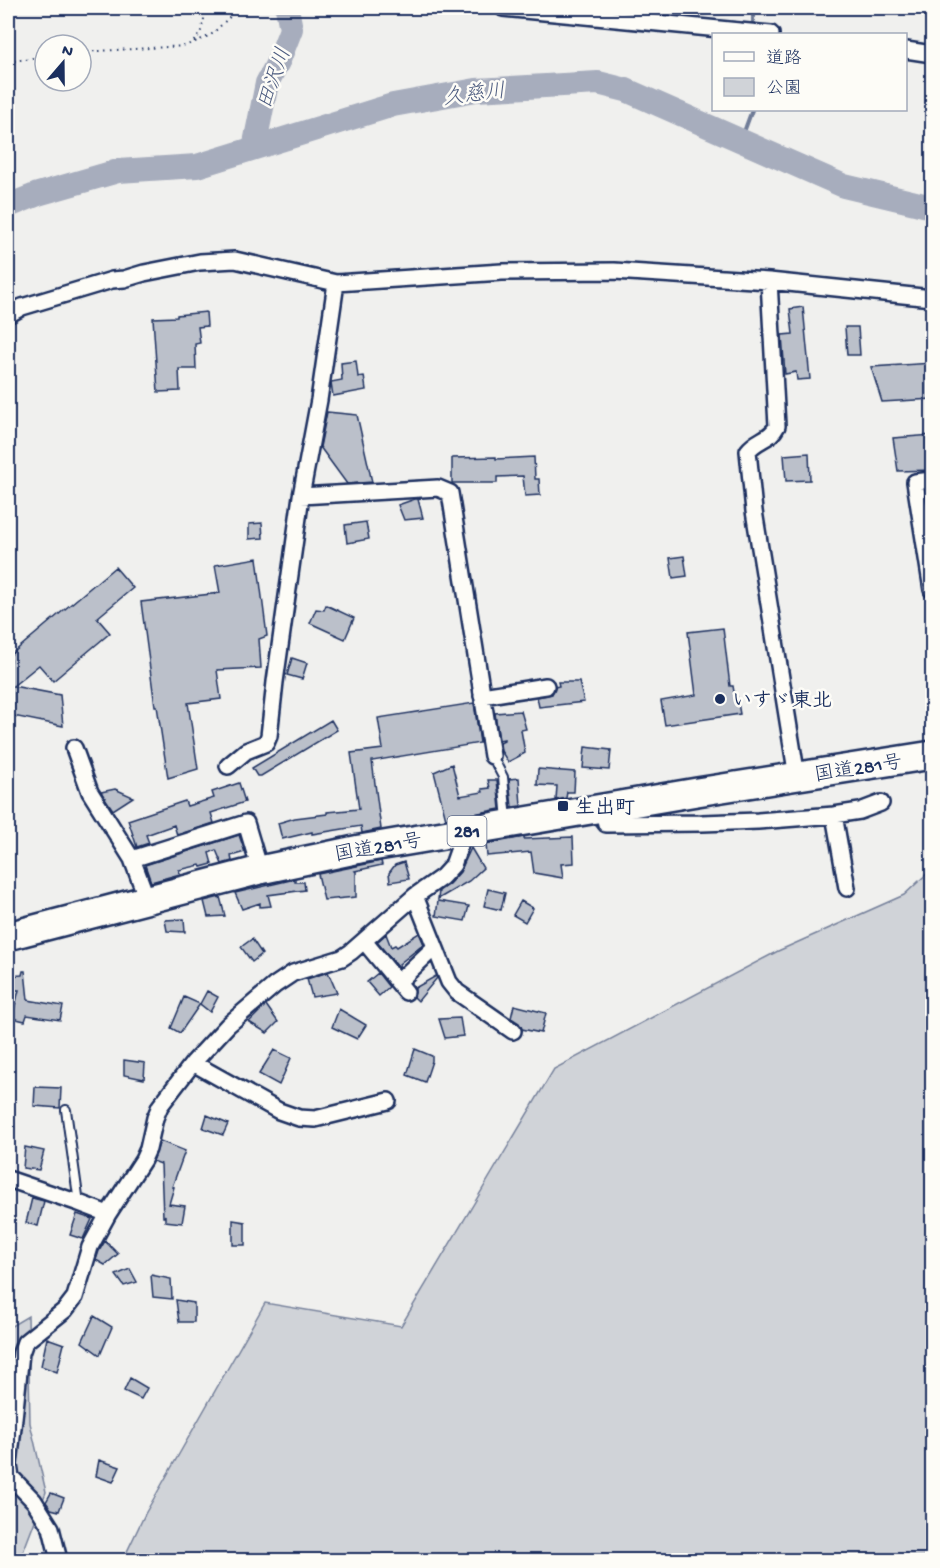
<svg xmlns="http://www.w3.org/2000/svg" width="940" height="1568" viewBox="0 0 940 1568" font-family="'Gochi Hand','Klee One',sans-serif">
<rect width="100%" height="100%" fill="#f0f0ee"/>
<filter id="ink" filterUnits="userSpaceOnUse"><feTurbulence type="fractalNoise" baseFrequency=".0167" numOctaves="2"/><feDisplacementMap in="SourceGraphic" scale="12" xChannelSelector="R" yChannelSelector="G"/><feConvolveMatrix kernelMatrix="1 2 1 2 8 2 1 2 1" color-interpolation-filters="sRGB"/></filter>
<g filter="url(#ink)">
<!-- green -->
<path fill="#d0d3d8" stroke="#76819b" stroke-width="1.5" d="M932 869V1560H123L145 1514 265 1303 401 1326 554 1069 778 951 904 895Z
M28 1316 30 1423 46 1492 20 1560H8V1328Z"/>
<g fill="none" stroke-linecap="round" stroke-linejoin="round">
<!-- stream -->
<path stroke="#6f7b97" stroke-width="4" d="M753 28V8
M741 140 752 110"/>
<!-- river -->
<path stroke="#a7adbd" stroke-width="24" d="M254 148 267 83 279 60 291 29 287 8
M8 206 38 194 118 171 197 166 393 105 476 90 598 83 626 90 844 186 932 207"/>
</g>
<!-- building -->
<path fill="#bbc0ca" stroke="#1b2f5e" stroke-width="1.5" d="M803 307 810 379 797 380 796 372 785 374 782 335 793 334 790 309Z
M206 312 207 326 198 327 200 343 195 344 196 369H179L180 391 158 392 153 318 177 317V315Z
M845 327H858L860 355H847Z
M356 361 358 377 364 376 366 390 333 396 331 382 342 380 341 363Z
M933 363V399L882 402 871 367Z
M327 412 357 415 372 482 347 484 320 447Z
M933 435V470L898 471 893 438Z
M809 453 810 480 786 481 784 455Z
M496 457V459L534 457 535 479H539L540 495 525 496 523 476 497 477V483H452V458Z
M415 499H418L423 518 404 520 398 505Z
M366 522 369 539 347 543 345 525Z
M262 523 263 538 249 539V524Z
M684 556 687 576 673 578 670 558Z
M257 558 267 636 259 639 261 668 217 670 221 699 188 703 198 769 168 778 157 706H155L141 602 220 593 215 565Z
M115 567 133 588 97 618 110 633 53 681 39 665 13 686 60 695 63 726 8 715V672L11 660 8 657Z
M326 605 354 618 345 639 310 623 316 609 324 610Z
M723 628 730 686H733L735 698 737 697 740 714 665 725 661 701 696 695 688 632Z
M292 658 307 663 302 679 287 675Z
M558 682H579L584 702 539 707 537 697 552 694 555 687 559 686Z
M474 703 480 743 372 761 381 829 362 833 361 826 312 834V832L282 839 278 823 295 818 327 814V812L359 809 351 753 383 749 378 718Z
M521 711 526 729 521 730 525 753 508 762 501 751 500 743 504 741V739L499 740 495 713Z
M331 720 337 730 261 776H257L252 768Z
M585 747 611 750 609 770 583 768Z
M452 764 460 796 483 792 482 789 490 788 488 780H497L500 809 446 819 434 772Z
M538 769 575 772 574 792H567L566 798 556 800 557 786 537 785Z
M519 778 521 806 512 807 509 779Z
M239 783 245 802 211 813 214 823 177 835 174 825 146 835 149 843 137 847 128 820 185 801 187 806 214 798 212 792Z
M115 789 133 797 113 810 101 792Z
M239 835 245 852 231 856 232 861 222 864 216 850 209 853 212 864 201 867 200 865 179 870 180 874 151 882 145 865Z
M524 837V839L573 837 574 863 561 864 563 878 534 873 531 852 487 856 486 844Z
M471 848 483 868 469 881 438 899 439 891 449 884 460 872Z
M381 861 382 865 355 871 356 872V897L324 900 318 874Z
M404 862 409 879 390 882 389 873 395 865Z
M295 879V882H304L305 890 268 895 271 906 260 907V903L242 909 235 893Z
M488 889 505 893 501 910 484 906Z
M220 897 225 916 208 917 204 901Z
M438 901 469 906 465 921 436 916Z
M521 901 533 908 525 922 513 915Z
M184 919 185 932 167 931 165 920Z
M419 933 424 944 399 964 400 967 399 968 377 942 386 934 391 947 395 945 397 947Z
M252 939 262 954 252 962 241 947Z
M23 971H25L28 1000 63 1006 60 1020 27 1015 25 1021 12 1018 19 990H8V976L22 975Z
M328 972 337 993 312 997 307 979Z
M378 973 389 987 379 996 367 982Z
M436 976 437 978 418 1001 414 997 415 988Z
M207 991 218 997 210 1012 200 1004Z
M184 997 200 1004 180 1033 171 1028Z
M266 1005 278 1022 267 1033 249 1022Z
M514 1005 546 1013 541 1033 522 1029 519 1023 511 1018Z
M339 1009 366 1025 357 1039 332 1027Z
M460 1018 463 1036 445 1038 439 1019Z
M415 1049 432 1056V1061L425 1082 407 1075Z
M274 1050 291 1058 279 1085 259 1074Z
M124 1060 145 1063 144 1079 124 1075Z
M35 1087 61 1088 60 1108 34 1106Z
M207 1115 228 1124 223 1135 203 1128Z
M160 1141 185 1151 172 1187H174L169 1204 185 1206 182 1223 165 1221V1215L164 1217H163L161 1164 153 1161Z
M25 1147 44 1151 39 1170 23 1168Z
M32 1198 44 1201 38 1226 26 1223Z
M77 1214 92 1219 83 1239 70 1235Z
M233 1220 245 1222V1245H233Z
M105 1241 118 1254 105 1265 96 1260 99 1251Z
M130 1269 137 1282 124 1286 116 1275Z
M151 1275 171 1279 172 1299 153 1297Z
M176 1300 194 1303V1322H179Z
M94 1316 112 1327 100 1355 82 1342Z
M47 1338 64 1344 57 1372 41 1366Z
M130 1378 147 1388 141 1399 124 1391Z
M99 1460 120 1467 113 1482 96 1476Z
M51 1493 64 1498 59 1511 51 1509 46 1502Z"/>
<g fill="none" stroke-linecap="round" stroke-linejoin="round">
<!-- lane casing -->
<g stroke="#1b2f5e" stroke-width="12">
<path id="lane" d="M492 756 503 777 507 820
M66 1110 79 1203"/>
</g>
<!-- street casing -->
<g stroke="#1b2f5e" stroke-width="20">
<path id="street" d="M503 8 771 34
M906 50 932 54
M769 281 777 426C770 440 757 439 748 451L754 511 797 777
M8 315 22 307 112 280 124 279 144 273 200 262 235 260 336 283 502 272 614 271 769 281 932 298
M932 480 915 482 932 590
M301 496 438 488 450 493 492 756
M482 696 546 686
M74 748 90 792 132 859 147 899
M228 766 246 751 266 743 269 736 275 682 301 496 319 400 336 283
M602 807 606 824 702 823 758 821 834 815 860 811 881 803
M834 815 847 888
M132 859 246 823 260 870
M415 896 449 982 457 992 513 1031
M364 941 406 992
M398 982 435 947
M193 1063 279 1111 299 1118 315 1119 388 1101
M8 1179 79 1203 108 1214
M59 1560 51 1528 34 1501 11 1477 9 1465 21 1353 25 1342 65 1310 75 1297 90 1247 108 1214 143 1160 148 1149 155 1118 160 1106 193 1063 228 1025 275 985 293 973 342 958 351 952 415 896 442 877 453 865 465 831"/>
</g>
<!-- highway casing -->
<g stroke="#1b2f5e" stroke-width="32">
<path id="highway" d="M8 936 260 870 360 849 697 792 932 755"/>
</g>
<!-- path -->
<path stroke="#1b2f5e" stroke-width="2" stroke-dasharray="1.5 4.5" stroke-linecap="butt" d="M195 42 211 35 239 8
M81 52 185 46C202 40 204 24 205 8
M8 62 45 56"/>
<!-- lane -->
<use href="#lane" stroke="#fdfcf7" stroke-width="8"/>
<!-- street -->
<use href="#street" stroke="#fdfcf7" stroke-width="15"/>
<!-- highway -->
<use href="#highway" stroke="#fdfcf7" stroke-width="27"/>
</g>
</g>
<!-- markers -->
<g fill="#1b2f5e" stroke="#fdfcf7" stroke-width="2">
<circle cx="720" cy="699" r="6"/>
<rect x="557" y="800" width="12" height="12" rx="3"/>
</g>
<g text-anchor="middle" stroke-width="5" stroke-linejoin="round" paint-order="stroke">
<!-- shield labels -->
<rect fill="#fdfcf7" stroke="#5f6c8c" stroke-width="1.5" x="447.5" y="816" width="39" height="30" rx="4.5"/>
<g font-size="18" font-weight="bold" fill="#1b2f5e">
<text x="467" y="837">281</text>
</g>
<!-- poi labels -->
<g font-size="20" font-weight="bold" fill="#1b2f5e" stroke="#fdfcf7" text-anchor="start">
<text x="732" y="706">いすゞ東北</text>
<text x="575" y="813">生出町</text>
</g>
<!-- street labels -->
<g font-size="20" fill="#1b2f5e" stroke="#fdfcf7">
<text transform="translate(858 767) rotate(-9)" y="7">国道281号</text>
<text transform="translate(378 846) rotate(-10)" y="7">国道281号</text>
</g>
<!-- water labels -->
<g font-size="21" font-style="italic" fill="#4c5b7f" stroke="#fdfcf7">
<text transform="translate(273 78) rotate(-71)" y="7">田沢川</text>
<text transform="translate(474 93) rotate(-7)" y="7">久慈川</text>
</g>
</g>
<!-- margin -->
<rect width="940" height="1568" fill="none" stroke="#fdfcf7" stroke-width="30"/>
<rect x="15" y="15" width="910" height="1538" fill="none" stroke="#1b2f5e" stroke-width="2" filter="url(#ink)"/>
<!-- legend -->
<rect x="712" y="33" width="195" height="78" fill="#fdfcf7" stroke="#a3aaba" stroke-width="1.5"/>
<rect x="724" y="52" width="30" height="9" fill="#fdfcf7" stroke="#a3aaba" stroke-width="1.5"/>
<text x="766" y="63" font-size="18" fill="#1b2f5e">道路</text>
<rect x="724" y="78" width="30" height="18" fill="#d0d3d8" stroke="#a3aaba" stroke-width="1.5"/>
<text x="766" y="93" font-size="18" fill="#1b2f5e">公園</text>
<!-- north arrow -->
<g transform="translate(63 63) rotate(20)"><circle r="28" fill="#fdfcf7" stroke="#a3aaba" stroke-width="1.5"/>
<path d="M0-4.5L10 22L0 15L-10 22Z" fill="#1b2f5e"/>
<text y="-9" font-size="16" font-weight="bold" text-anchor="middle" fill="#1b2f5e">N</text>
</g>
</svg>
